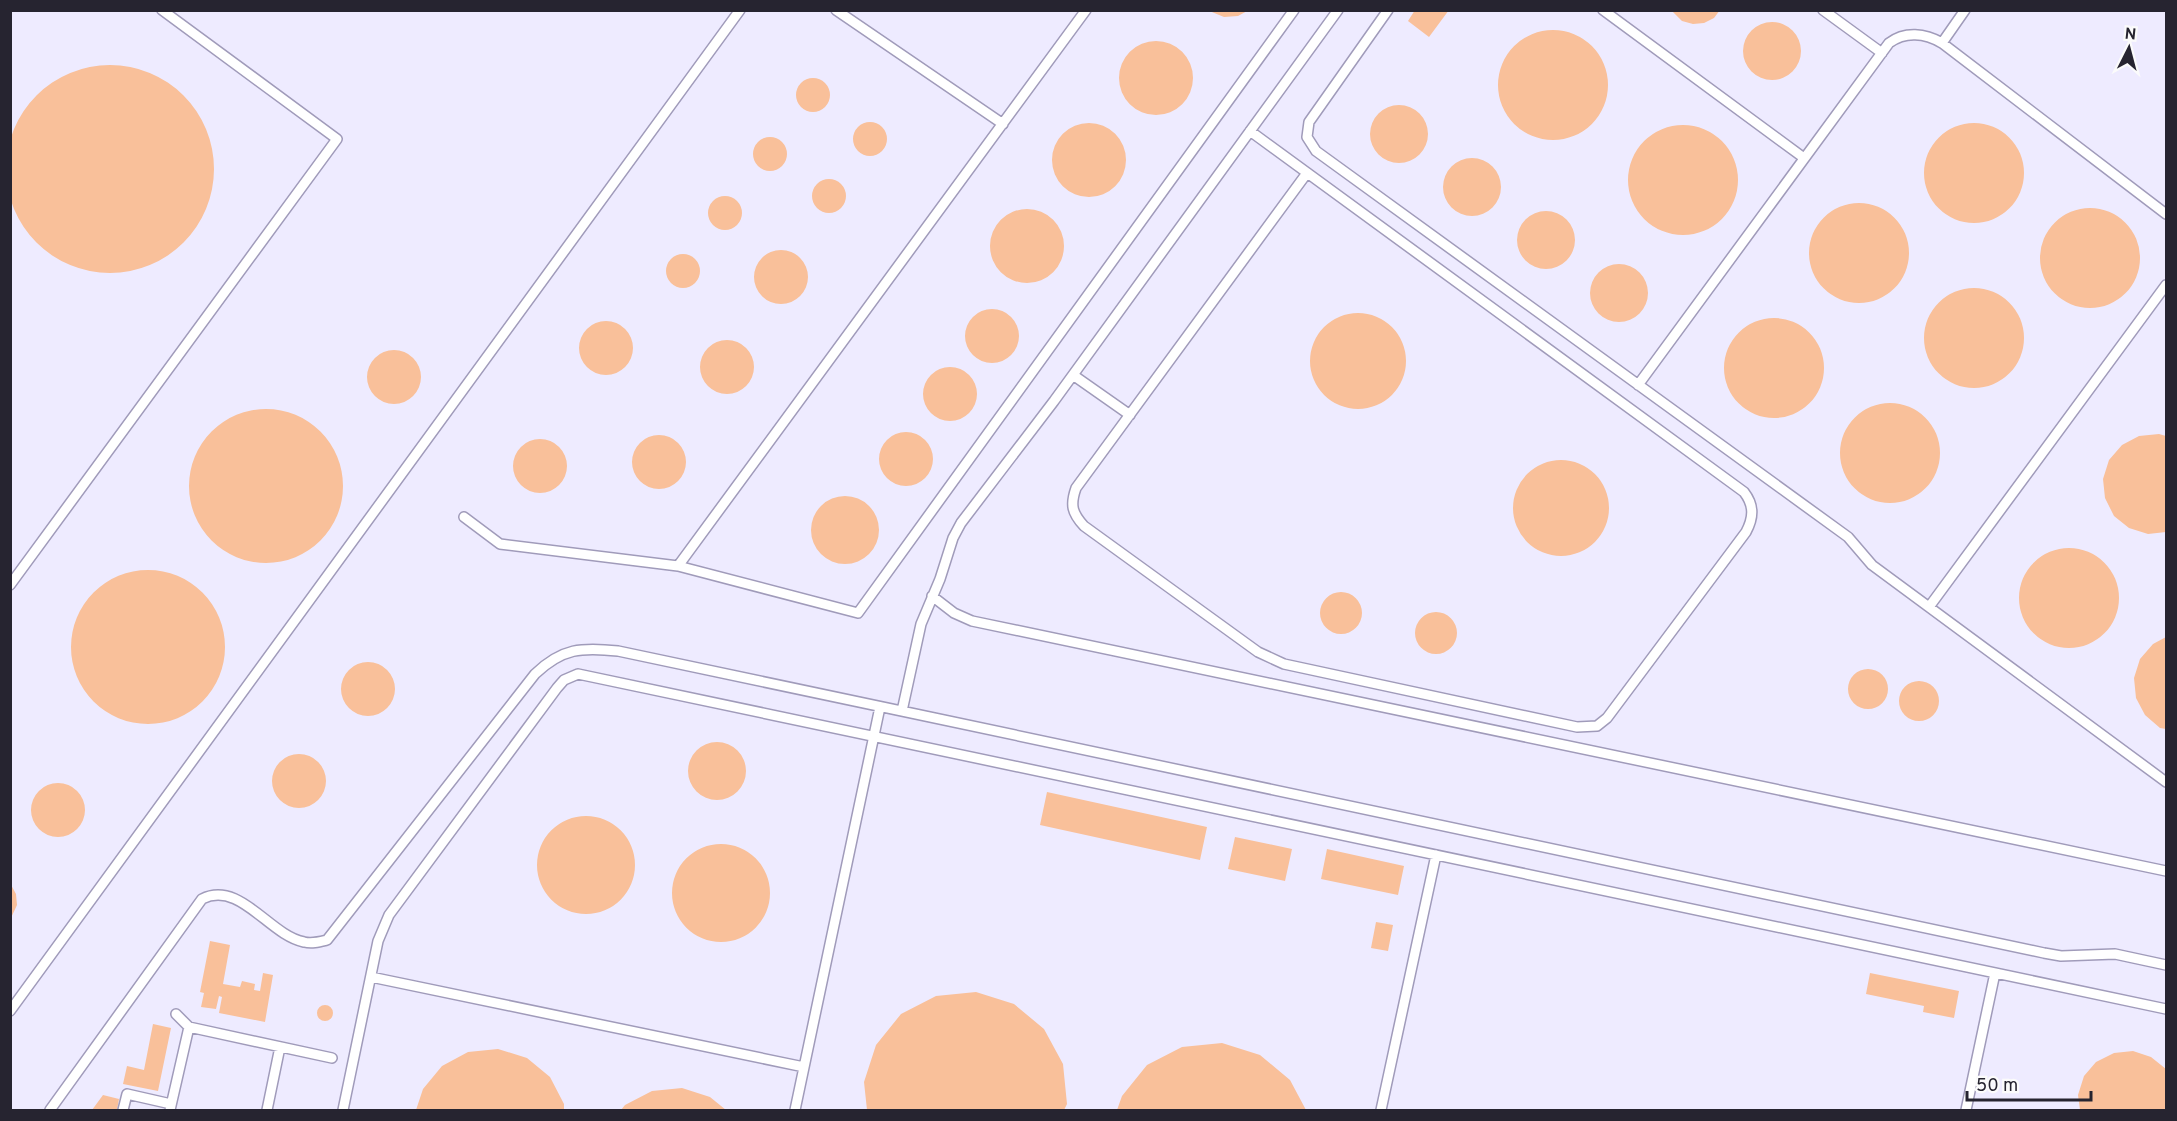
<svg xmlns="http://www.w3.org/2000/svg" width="2177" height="1121" viewBox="0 0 2177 1121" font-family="Overpass,sans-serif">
<rect width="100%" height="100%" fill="#eeebff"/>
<!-- building -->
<path fill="#f9c09a" d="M1207 10H1249L1238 16 1224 17Z
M1415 10H1449L1429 37 1408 21Z
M1671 10H1720L1714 18 1704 23 1693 24 1682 21Z
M1743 51a29 29 0 1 1 58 0a29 29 0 1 1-58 0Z
M1498 85a55 55 0 1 1 110 0a55 55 0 1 1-110 0Z
M1119 78a37 37 0 1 1 74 0a37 37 0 1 1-74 0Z
M6 169a104 104 0 1 1 208 0a104 104 0 1 1-208 0Z
M796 95a17 17 0 1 1 34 0a17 17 0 1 1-34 0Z
M1370 134a29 29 0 1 1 58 0a29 29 0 1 1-58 0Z
M853 139a17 17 0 1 1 34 0a17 17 0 1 1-34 0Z
M1924 173a50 50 0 1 1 100 0a50 50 0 1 1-100 0Z
M1052 160a37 37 0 1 1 74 0a37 37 0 1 1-74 0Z
M1628 180a55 55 0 1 1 110 0a55 55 0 1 1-110 0Z
M753 154a17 17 0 1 1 34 0a17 17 0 1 1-34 0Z
M1443 187a29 29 0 1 1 58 0a29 29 0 1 1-58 0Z
M812 196a17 17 0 1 1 34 0a17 17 0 1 1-34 0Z
M708 213a17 17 0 1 1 34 0a17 17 0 1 1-34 0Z
M1809 253a50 50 0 1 1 100 0a50 50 0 1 1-100 0Z
M2040 258a50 50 0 1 1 100 0a50 50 0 1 1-100 0Z
M990 246a37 37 0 1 1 74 0a37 37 0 1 1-74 0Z
M1517 240a29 29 0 1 1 58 0a29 29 0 1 1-58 0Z
M754 277a27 27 0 1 1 54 0a27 27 0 1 1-54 0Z
M666 271a17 17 0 1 1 34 0a17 17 0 1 1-34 0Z
M1590 293a29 29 0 1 1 58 0a29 29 0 1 1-58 0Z
M1924 338a50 50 0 1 1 100 0a50 50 0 1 1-100 0Z
M965 336a27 27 0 1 1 54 0a27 27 0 1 1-54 0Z
M1310 361a48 48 0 1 1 96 0a48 48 0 1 1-96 0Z
M1724 368a50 50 0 1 1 100 0a50 50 0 1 1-100 0Z
M579 348a27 27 0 1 1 54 0a27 27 0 1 1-54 0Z
M700 367a27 27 0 1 1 54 0a27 27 0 1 1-54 0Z
M367 377a27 27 0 1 1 54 0a27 27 0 1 1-54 0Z
M923 394a27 27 0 1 1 54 0a27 27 0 1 1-54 0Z
M1840 453a50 50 0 1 1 100 0a50 50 0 1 1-100 0Z
M189 486a77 77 0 1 1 154 0a77 77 0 1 1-154 0Z
M879 459a27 27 0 1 1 54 0a27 27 0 1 1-54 0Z
M2159 434 2166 436V532L2148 534 2129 528 2114 516 2105 498 2103 479 2109 460 2122 445 2139 436Z
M632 462a27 27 0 1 1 54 0a27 27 0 1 1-54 0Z
M513 466a27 27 0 1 1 54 0a27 27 0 1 1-54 0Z
M1513 508a48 48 0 1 1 96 0a48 48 0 1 1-96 0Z
M811 530a34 34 0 1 1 68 0a34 34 0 1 1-68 0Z
M2019 598a50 50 0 1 1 100 0a50 50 0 1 1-100 0Z
M71 647a77 77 0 1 1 154 0a77 77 0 1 1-154 0Z
M1320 613a21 21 0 1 1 42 0a21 21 0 1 1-42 0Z
M1415 633a21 21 0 1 1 42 0a21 21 0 1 1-42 0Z
M2166 637V729L2160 728 2145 715 2136 698 2134 678 2140 659 2153 644Z
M341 689a27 27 0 1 1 54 0a27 27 0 1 1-54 0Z
M1848 689a20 20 0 1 1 40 0a20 20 0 1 1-40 0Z
M1899 701a20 20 0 1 1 40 0a20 20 0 1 1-40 0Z
M688 771a29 29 0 1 1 58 0a29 29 0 1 1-58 0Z
M272 781a27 27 0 1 1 54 0a27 27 0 1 1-54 0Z
M31 810a27 27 0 1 1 54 0a27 27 0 1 1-54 0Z
M1047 792 1207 827 1200 860 1040 825Z
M537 865a49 49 0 1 1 98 0a49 49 0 1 1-98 0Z
M1235 837 1292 849 1285 881 1228 869Z
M672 893a49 49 0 1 1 98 0a49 49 0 1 1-98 0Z
M1327 849 1404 866 1398 895 1321 879Z
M10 883 16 894 17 905 10 920Z
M1376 922 1393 925 1388 951 1371 948Z
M210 941 230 945 223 984 240 987 242 981 255 984 254 990 260 991 263 973 273 975 265 1022 219 1013 222 997 219 996 216 1009 201 1007 204 993 200 992Z
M1870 973 1959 991 1954 1018 1923 1012 1924 1006 1866 994Z
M976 992 1014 1004 1044 1029 1063 1064 1067 1104 1064 1110H867L864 1082 876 1045 901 1014 936 996Z
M317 1013a8 8 0 1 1 16 0a8 8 0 1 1-16 0Z
M153 1024 171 1028 158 1091 123 1084 127 1066 144 1070Z
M1222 1043 1260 1055 1290 1080 1306 1110H1117L1122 1096 1147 1065 1182 1047Z
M498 1049 527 1058 550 1077 564 1104V1110H416L423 1089 442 1066 468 1052Z
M2133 1051 2151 1057 2166 1069V1110H2080L2078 1095 2084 1076 2096 1062 2114 1053Z
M682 1088 710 1097 726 1110H621L625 1105 652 1091Z
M103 1095 119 1099 117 1110H92Z"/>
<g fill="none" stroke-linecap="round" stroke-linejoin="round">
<!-- service casing -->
<g stroke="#a09bba" stroke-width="12">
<path id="service" d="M836 10 1003 124
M1388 10 1309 122 1307 137 1316 151 1848 537 1872 565 2166 782
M1603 10 1804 158
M1823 10 1882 53
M1942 43 1965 10
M1250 131 1744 492C1754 505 1754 517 1746 532L1607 718 1597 726 1577 727 1284 664 1258 652 1084 526C1072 513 1070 505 1076 488L1307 173
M1073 375 1130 415
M1638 385 1889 43C1905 31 1925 33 1942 43L2166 214
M464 517 500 544 678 566 858 613 1294 10
M678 566 1086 10
M10 585 337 139 162 10
M932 596 954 613 972 621 2166 871
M1929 607 2166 285
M902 711 921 624 940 579 953 538 961 523 1054 401 1338 10
M371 977 804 1067
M10 1011 740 10
M176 1014 189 1027 332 1058
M50 1110 202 899C240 880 269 935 304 942 312 944 319 942 327 940L535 674C562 648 582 647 618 651L2044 953 2061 956 2115 954 2166 965
M123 1110 127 1094 171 1104
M170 1110 189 1027
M267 1110 280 1047
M343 1110 378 941 389 915 557 688 564 680 578 674 2166 1009
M795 1110 880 707
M1381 1110 1436 855
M1966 1110 1995 973"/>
</g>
<!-- service -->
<use href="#service" stroke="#fff" stroke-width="9"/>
</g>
<!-- border -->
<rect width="2177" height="1121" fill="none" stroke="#262430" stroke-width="24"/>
<!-- north arrow -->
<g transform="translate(2129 48) rotate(6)" stroke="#fbfbfb" stroke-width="4.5" paint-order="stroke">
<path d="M0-4.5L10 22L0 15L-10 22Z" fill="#262430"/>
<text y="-9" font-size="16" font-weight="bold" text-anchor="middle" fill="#262430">N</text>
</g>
<!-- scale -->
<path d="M1967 1091v9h124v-9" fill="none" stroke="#262430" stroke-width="3"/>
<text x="1976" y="1091" font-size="18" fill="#262430" stroke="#fbfbfb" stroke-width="4.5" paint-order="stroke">50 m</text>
</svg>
